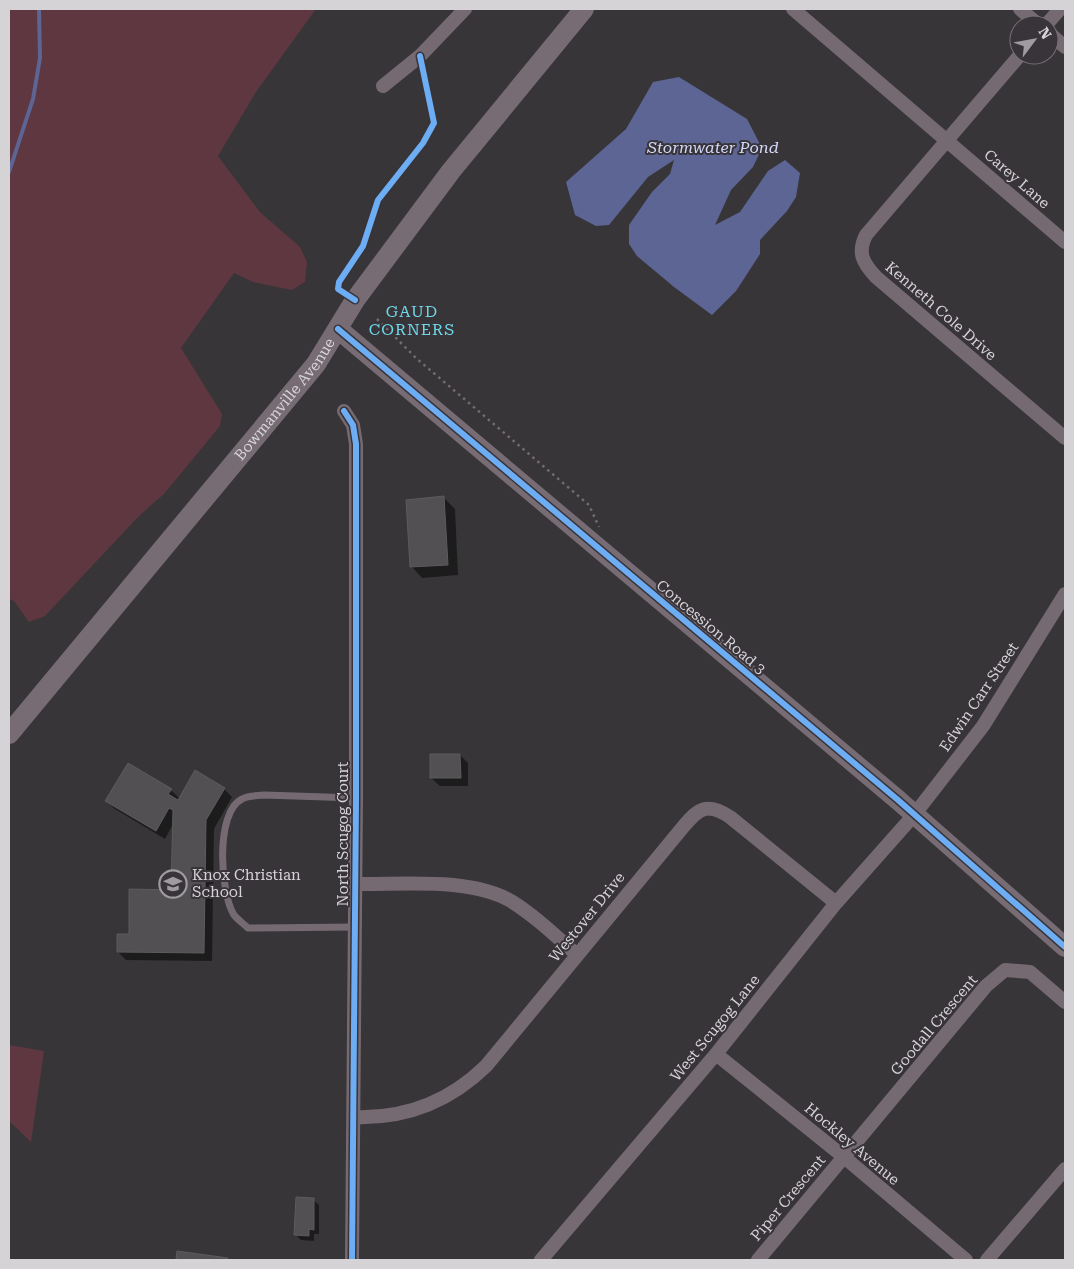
<svg xmlns="http://www.w3.org/2000/svg" width="1074" height="1269" viewBox="0 0 1074 1269" font-family="'Roboto Serif',serif">
<rect width="100%" height="100%" fill="#373538"/>
<!-- green -->
<path fill="#5e3741" d="M9 9H316L256 92 218 156 260 212 300 247 307 262 305 282 292 290 253 282 234 273 181 348 222 414 220 426 164 494 140 515 45 616 29 622 14 601 9 599Z
M9 1045 44 1051 31 1142 9 1121Z"/>
<!-- water -->
<path fill="#5c6594" d="M679 77 747 119 762 148 753 167 731 190 715 225 740 212 768 171 785 160 800 173 796 197 787 211 760 240V254L736 291 712 315 674 287 637 256 629 244V225L652 192 670 174 674 160 648 177 609 225 596 226 575 215 566 182 626 129 653 82Z"/>
<!-- shadow -->
<path fill="#0007" d="M443 497 455 509 458 575 422 578 411 566Z
M460 755 468 763V786H440L431 778Z
M224 789 232 797 214 829 212 961 126 960 118 952 130 936 172 891 173 824 165 839 115 809 106 801 171 790 180 799Z
M313 1200 319 1205V1234H314V1241L301 1240 296 1235Z
M178 1252 227 1259 228 1260H177Z"/>
<g fill="none" stroke-linecap="round" stroke-linejoin="round">
<!-- stream -->
<path stroke="#5c6594" stroke-width="4" d="M9 172 33 99 40 58 39 9"/>
</g>
<!-- building -->
<path fill="#525053" stroke="#5c5b5d" d="M444 496 448 565 410 567 406 500Z
M430 754H460L461 778H430Z
M128 763 172 789 168 794 178 800 195 770 225 788 206 820 204 953 117 952V934H129V889L171 890 173 810 169 808 156 831 105 801Z
M296 1197 314 1198V1230L309 1229V1236L294 1235Z
M177 1251 228 1258 227 1260H176Z"/>
<g fill="none" stroke-linecap="round" stroke-linejoin="round">
<!-- path -->
<path stroke="#746b71" stroke-width="2.5" stroke-dasharray="2.5 4" stroke-linecap="butt" d="M377 319 416 358 589 505 599 527"/>
<!-- lane -->
<path stroke="#756a71" stroke-width="7" d="M355 927 248 928C244 924 238 920 234 915 220 893 215 812 242 799 249 795 257 796 264 795L356 798"/>
<!-- street -->
<path stroke="#756a71" stroke-width="14" d="M793 9 1065 242
M1020 9 1039 25
M1046 25 1060 9
M1049 33 1065 47
M1020 55 866 235C857 253 863 263 876 277L1065 438
M383 86 420 56 465 9
M344 411 353 425 356 444V798L352 1260
M355 884C403 885 469 877 511 901 535 916 556 936 577 955
M716 1054 844 1157 966 1260
M354 1117C406 1119 449 1102 486 1066L683 827C699 808 707 802 730 817L836 903
M541 1260 716 1054 836 903 914 815 983 726 1065 594
M758 1260 986 986 1005 970 1030 972 1065 1002
M987 1260 1065 1169"/>
<!-- secondary -->
<g stroke="#786c74" stroke-width="20">
<path d="M338 329 898 800 1065 947"/>
<path id="s1" d="M9 734 316 364 355 300 451 171 584 9"/>
</g>
<!-- cycleway casing -->
<g stroke="#383439" stroke-width="9">
<path id="cycleway" d="M355 300 338 289 339 282 363 246 378 200 423 143 434 123 420 56
M338 329 898 800 1065 947
M344 411 353 425 356 444V798L352 1260"/>
</g>
<!-- cycleway -->
<use href="#cycleway" stroke="#6dadf4" stroke-width="6"/>
</g>
<!-- icons -->
<defs>
<g id="school-ring" transform="scale(1.4375)"><circle r="9.5" fill="#383439" stroke="#9e9c9f" stroke-width="1.5"/><path d="M0-5L7-2L0 1L-7-2ZM-4 1L0 2.5L4 1V4Q0 6-4 4Z" fill="#9e9c9f"/></g>
</defs>
<g fill-rule="evenodd">
<use href="#school-ring" x="173" y="884"/>
</g>
<g text-anchor="middle" stroke-width="4" stroke-linejoin="round" paint-order="stroke">
<!-- street labels -->
<g font-size="15" fill="#d6d3d6" stroke="#383439">
<text transform="translate(1017 179) rotate(41)" y="5">Carey Lane</text>
<text transform="translate(941 311) rotate(41)" y="5">Kenneth Cole Drive</text>
<text dy="5" stroke="none"><textPath href="#s1" startOffset="434">Bowmanville Avenue</textPath></text>
<text transform="translate(711 627) rotate(40)" y="5">Concession Road 3</text>
<text transform="translate(979 697) rotate(-56)" y="5">Edwin Carr Street</text>
<text transform="translate(343 834) rotate(-90)" y="5">North Scugog Court</text>
<text transform="translate(587 917) rotate(-51)" y="5">Westover Drive</text>
<text transform="translate(934 1025) rotate(-50)" y="5">Goodall Crescent</text>
<text transform="translate(715 1028) rotate(-51)" y="5">West Scugog Lane</text>
<text transform="translate(852 1144) rotate(40)" y="5">Hockley Avenue</text>
<text transform="translate(788 1198) rotate(-50)" y="5">Piper Crescent</text>
</g>
<!-- poi labels -->
<g font-size="15" fill="#d6d3d6" stroke="#383439" text-anchor="start">
<text x="192" y="880">Knox Christian<tspan x="192" dy="17">School</tspan></text>
</g>
<!-- water labels -->
<g font-size="16" font-style="italic" fill="#d2daf9" stroke="#383439">
<text x="713" y="153">Stormwater Pond</text>
</g>
<!-- neighbourhood labels -->
<g font-size="16" letter-spacing="1" fill="#6dd8e6" stroke="#383439">
<text x="412" y="317">GAUD<tspan x="412" dy="18">CORNERS</tspan></text>
</g>
</g>
<!-- border -->
<rect width="1074" height="1269" fill="none" stroke="#d6d3d6" stroke-width="20"/>
<!-- north arrow -->
<g transform="translate(1034 40) rotate(58)"><circle r="24" fill="#383439" stroke="#777478"/>
<path d="M0-4L9 19L0 12L-9 19Z" fill="#9e9c9f"/>
<text y="-8" font-size="14" font-weight="bold" text-anchor="middle" fill="#d6d3d6">N</text>
</g>
</svg>
